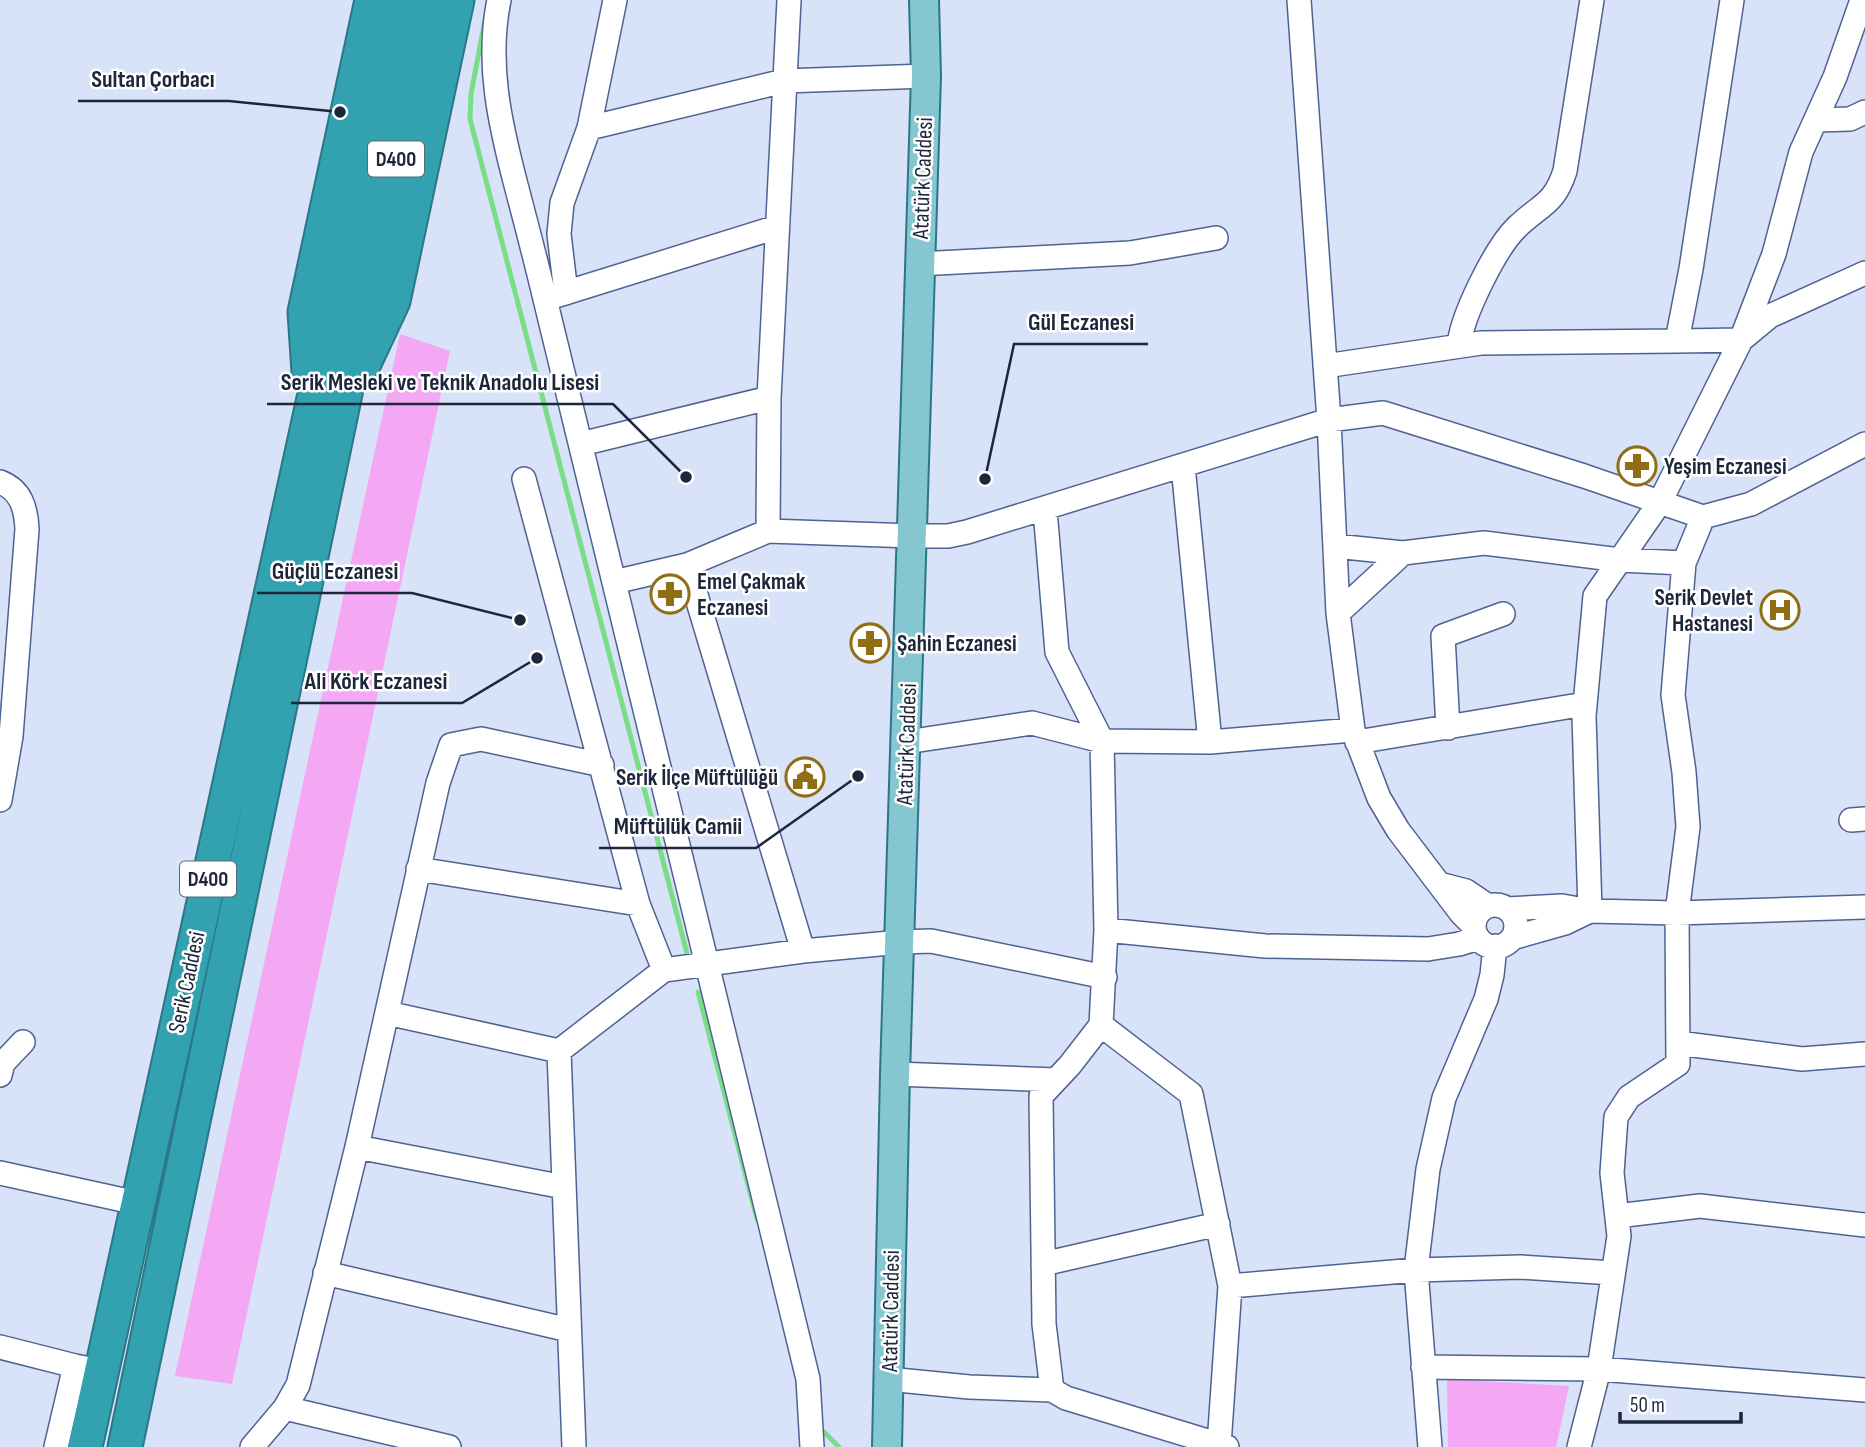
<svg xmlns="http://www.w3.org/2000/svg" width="1865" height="1447" viewBox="0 0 1865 1447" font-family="'Sofia Sans Condensed',sans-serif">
<rect width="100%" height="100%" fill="#d8e2f8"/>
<!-- green -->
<path fill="#f4a7f3" d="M400 334 450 351 232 1384 175 1376Z
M1447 1379 1569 1386 1556 1447H1448Z"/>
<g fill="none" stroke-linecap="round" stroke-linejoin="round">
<!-- stream -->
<path stroke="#79de87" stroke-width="5" d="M485 20 471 94 470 119 689 961
M698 992 757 1219
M819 1427 839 1447"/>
<!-- minor casing -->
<g stroke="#4f6292" stroke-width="26">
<path id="minor" d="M499 0C486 63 500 124 516 185 526 223 536 261 545 299L808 1379 812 1447
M1299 0 1329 420 1338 613 1353 730 1379 798 1398 830 1461 913 1474 926
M1732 0 1691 269 1677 341 1741 340 1770 316 1865 273
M1816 120 1850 119 1865 112
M589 128 784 81 926 76
M919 264 1130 253 1216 238
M566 293 559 234 562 203 589 128 615 0
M552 297 777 227
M1459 346C1461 317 1496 247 1517 227 1541 204 1554 205 1565 171L1592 0
M1325 366 1481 343 1677 341
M581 444 769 398
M1183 466 1210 742
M524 479 638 904 664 970
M0 482C21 490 26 508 27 529L11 736 0 800
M1045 510 1057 652 1102 741 1106 930 1101 1025 1070 1065 1041 1096 1044 1324 1052 1390 1066 1398 1227 1447
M768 531 769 398 789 0
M1335 546 1403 553 1484 543 1620 560 1684 563
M687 565 803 951
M614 582 687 565 768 531 913 536H948L967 532 1329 420 1383 413 1584 476 1703 517 1751 504 1865 444
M1338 613 1403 553
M1448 728 1443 636 1503 614
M906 742 1032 723 1102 741 1210 742 1353 730
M1357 742 1585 704
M1851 820 1865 819
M418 869 638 904
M1439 884 1466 891 1488 906
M1474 926a21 21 0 1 1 42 0a21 21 0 1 1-42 0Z
M1507 909 1562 906 1590 911 1677 913 1865 907
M1590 911 1584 716 1595 596 1660 502 1741 340 1774 254 1801 152 1835 77 1862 0
M1106 930 1265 946 1428 949 1459 944 1478 938
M1512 938 1565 923 1590 911
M387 1013 559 1051
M1101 1025 1191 1094 1230 1286 1219 1445
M1678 1043 1802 1059 1865 1054
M559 1051 664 970 803 951 901 942 931 941 1105 977
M559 1051 574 1447
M895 1074 1056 1080
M0 1075 3 1063 23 1042
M357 1147 564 1187
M0 1173 137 1203
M1617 1216 1700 1206 1865 1225
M1043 1264 1218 1224
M325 1273 569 1330
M1230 1286 1416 1270 1520 1267 1613 1273
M0 1347 75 1366
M1423 1367 1599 1369 1865 1390
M888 1379 969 1387 1052 1390
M285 1408 449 1447
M56 1447 75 1366 102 1371
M252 1447 285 1408 298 1385 357 1147 438 783 451 745 481 739 602 765
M1430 1447 1416 1270 1428 1169 1444 1098 1486 999 1492 975 1495 946
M1579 1447 1599 1369 1619 1236 1612 1173 1616 1117 1629 1097 1678 1064 1677 913 1688 827 1684 772 1673 695 1684 563 1703 517"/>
</g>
<!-- major casing -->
<g stroke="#2b7787" stroke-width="32">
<path id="major" d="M887 1447 895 1074 926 76 924 0"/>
</g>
<!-- highway casing -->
<g stroke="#2b7787" stroke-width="37">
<path id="highway" d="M364 363 393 301 457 0
M309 372 305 312 372 0
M85 1447 401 0
M125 1447 361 317 431 0"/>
</g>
<!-- minor -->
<use href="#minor" stroke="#fff" stroke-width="23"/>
<!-- major -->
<use href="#major" stroke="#84c7d0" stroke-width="28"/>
<!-- highway -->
<use href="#highway" stroke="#32a2b0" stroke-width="33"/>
</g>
<!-- icons -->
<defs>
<g id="pharmacy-ring" transform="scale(2.0125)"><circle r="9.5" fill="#fff" stroke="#906f14" stroke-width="1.5"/><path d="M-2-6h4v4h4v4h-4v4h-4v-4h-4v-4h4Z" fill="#906f14"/></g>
<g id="hospital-ring" transform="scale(2.0125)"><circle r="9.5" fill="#fff" stroke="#906f14" stroke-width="1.5"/><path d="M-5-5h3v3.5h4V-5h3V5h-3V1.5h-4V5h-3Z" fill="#906f14"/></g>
<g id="civic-ring" transform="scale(2.0125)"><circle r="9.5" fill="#fff" stroke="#906f14" stroke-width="1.5"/><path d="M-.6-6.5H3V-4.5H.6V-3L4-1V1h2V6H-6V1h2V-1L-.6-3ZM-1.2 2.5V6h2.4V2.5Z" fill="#906f14"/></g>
</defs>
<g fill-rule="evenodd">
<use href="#pharmacy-ring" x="1637" y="466"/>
<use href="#pharmacy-ring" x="670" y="594"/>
<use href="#hospital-ring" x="1780" y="610"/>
<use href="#pharmacy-ring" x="870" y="643"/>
<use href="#civic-ring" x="805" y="777"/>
</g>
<g text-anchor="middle" stroke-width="5" stroke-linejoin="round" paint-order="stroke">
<!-- shield labels -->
<g fill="#fff" stroke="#616775" stroke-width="2">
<rect x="368" y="141.5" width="56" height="35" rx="5"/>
<rect x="180" y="861.5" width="56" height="35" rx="5"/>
</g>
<g font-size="21" font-weight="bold" fill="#1d263a">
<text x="396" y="166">D400</text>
<text x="208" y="886">D400</text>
</g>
<!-- street labels -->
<g font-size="23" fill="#1d263a" stroke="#fff">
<text transform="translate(922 178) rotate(-88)" y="8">Atatürk Caddesi</text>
<text transform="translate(906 744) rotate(-88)" y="8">Atatürk Caddesi</text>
<text transform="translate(186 982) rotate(-78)" y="8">Serik Caddesi</text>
<text transform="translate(890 1311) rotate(-89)" y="8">Atatürk Caddesi</text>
</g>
<!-- poi labels -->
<g font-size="23" font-weight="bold" fill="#1d263a" stroke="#fff" text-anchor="start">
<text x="1664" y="474">Yeşim Eczanesi</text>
<text x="697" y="589">Emel Çakmak<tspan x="697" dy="26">Eczanesi</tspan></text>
<text x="1753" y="605" text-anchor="end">Serik Devlet<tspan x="1753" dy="26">Hastanesi</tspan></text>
<text x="897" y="651">Şahin Eczanesi</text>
<text x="778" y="785" text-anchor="end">Serik İlçe Müftülüğü</text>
</g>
</g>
<!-- callouts -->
<path fill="none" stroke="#1d263a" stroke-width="2.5" d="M340 112L229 101H78M985 479L1014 344H1148M686 477L613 404H267M520 620L412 593H257M537 658L462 703H291M858 776L756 848H599"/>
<g fill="#1d263a" stroke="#fff" stroke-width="2.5">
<circle cx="340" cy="112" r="7"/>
<circle cx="985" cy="479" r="7"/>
<circle cx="686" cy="477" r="7"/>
<circle cx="520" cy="620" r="7"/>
<circle cx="537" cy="658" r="7"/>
<circle cx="858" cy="776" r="7"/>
</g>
<g font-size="24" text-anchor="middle" font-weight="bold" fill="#1d263a" stroke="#fff" stroke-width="5" stroke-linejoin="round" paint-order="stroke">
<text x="153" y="87">Sultan Çorbacı</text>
<text x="1081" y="330">Gül Eczanesi</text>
<text x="440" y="390">Serik Mesleki ve Teknik Anadolu Lisesi</text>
<text x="335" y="579">Güçlü Eczanesi</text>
<text x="376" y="689">Ali Körk Eczanesi</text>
<text x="678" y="834">Müftülük Camii</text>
</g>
<!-- scale -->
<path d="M1620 1412v10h121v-10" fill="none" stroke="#1d263a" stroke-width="3.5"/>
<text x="1630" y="1412" font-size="21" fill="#1d263a" stroke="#ffffff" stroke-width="5" paint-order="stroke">50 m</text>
</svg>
